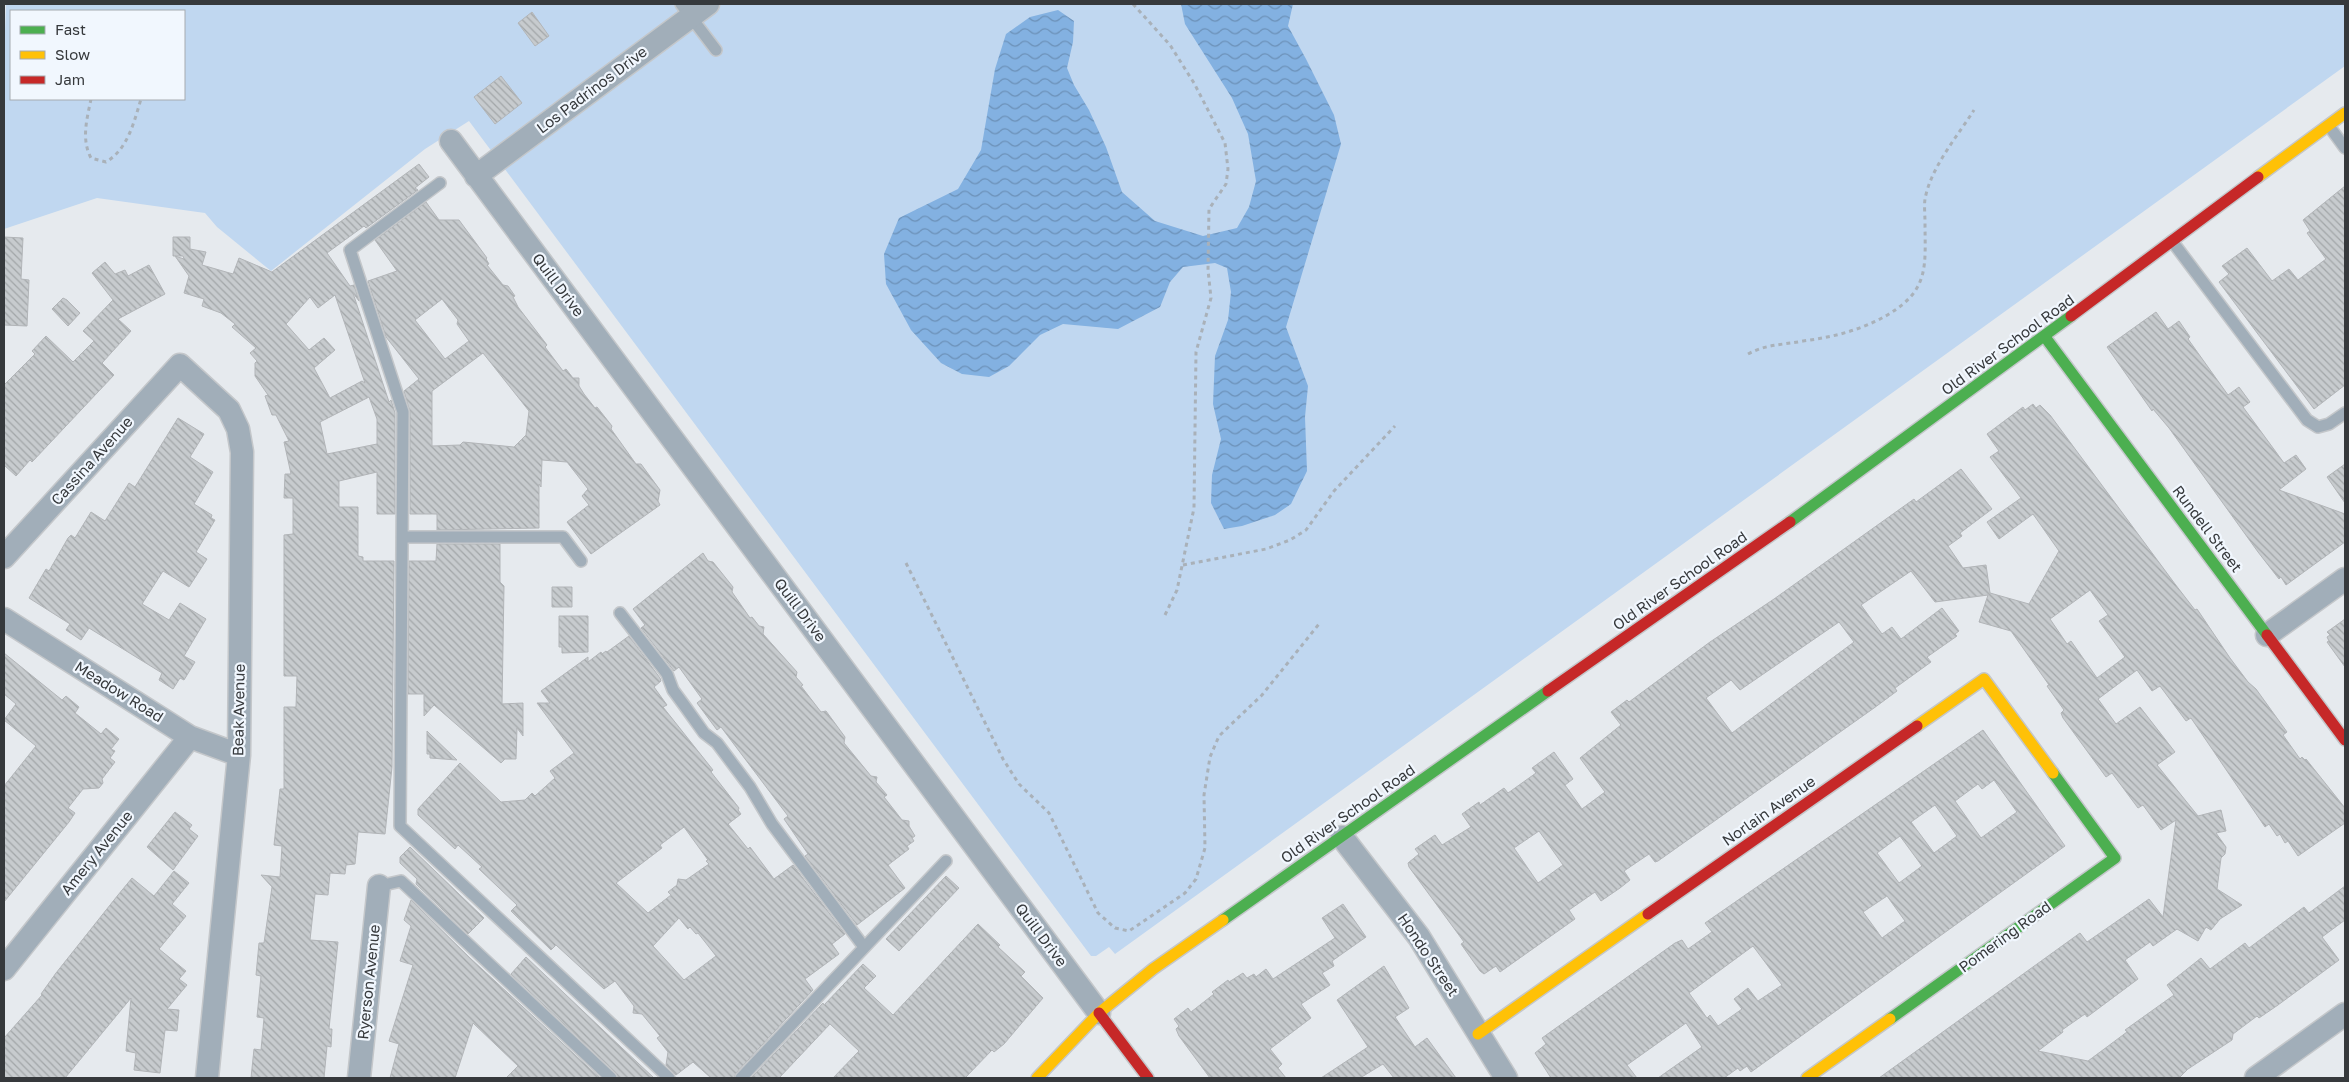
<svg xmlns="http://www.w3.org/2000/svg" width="2349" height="1082" viewBox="0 0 2349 1082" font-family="'Golos Text',sans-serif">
<defs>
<pattern id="water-waves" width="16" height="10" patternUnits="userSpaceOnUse" patternTransform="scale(1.25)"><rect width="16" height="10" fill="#83b1e1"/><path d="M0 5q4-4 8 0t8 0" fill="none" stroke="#6c91b8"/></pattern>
<pattern id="building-back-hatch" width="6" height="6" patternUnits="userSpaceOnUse" patternTransform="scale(1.25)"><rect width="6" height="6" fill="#c7cbce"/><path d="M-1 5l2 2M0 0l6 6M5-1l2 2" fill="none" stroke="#a2a6a8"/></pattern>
</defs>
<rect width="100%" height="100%" fill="#e6eaee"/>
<!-- grass -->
<path fill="#c0d7f0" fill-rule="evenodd" d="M6 4H2345V66L1115 954 1109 947 1096 956H1091L469 121 425 149 271 271 217 227 205 213 97 198 4 229V57ZM11 11H184V99H11Z"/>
<!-- water -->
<path fill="url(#water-waves)" d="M1181 4H1293L1288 26 1306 59 1334 115 1341 144 1286 327 1308 386 1305 417 1307 471 1291 504 1275 515 1242 526 1224 529 1211 503 1212 475 1221 439 1213 404 1215 356 1228 320 1231 292 1227 268 1215 263 1183 267 1170 282 1160 307 1118 329 1063 324 1040 335 1009 366 989 377 962 374 941 363 911 330 886 284 884 254 899 218 958 189 981 150 995 69 1006 34 1030 17 1058 10 1074 21 1073 42 1067 68 1074 85 1089 110 1106 147 1122 192 1155 221 1203 236 1237 228 1249 207 1256 181 1248 134 1232 98 1185 24Z"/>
<!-- building -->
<path fill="url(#building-back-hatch)" stroke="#b2b5b8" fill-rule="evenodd" d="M532 12 549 36 535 46 518 23Z
M501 76 522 103 495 124 474 97Z
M419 164 429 177 415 188 418 190 366 228 364 226 327 253 350 286 354 285 359 301 353 293 389 402 391 400 395 413V514H377V472L339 481V507H358V556L363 557V561H394L392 767 385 834 358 832 355 864 346 865 345 874 330 873 328 895 315 894 310 940 338 942 329 1029H332L331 1047 327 1046 324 1078H251L254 1049 261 1050 264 1018 257 1017 261 976 256 975 259 943H264L272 887 261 875 280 877 282 846 274 845 280 789H284V707H296L297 676H284V535L293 534V498H284L285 474H291L284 442 289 441 276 415H272L265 396 268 395 255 376V363L257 361 250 353 256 348 232 327 235 324 221 313 202 306 204 299 184 293 189 276 175 256 184 259 183 256H173V237H190V249L206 252 202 265 233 274 239 258 272 272ZM335 295 365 383 362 381 330 398 314 368 335 350 324 338 309 350 286 324 310 297 318 308ZM369 397 377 419V444L327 454 320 422Z
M2345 186V385L2314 409 2219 282 2229 274 2222 266 2247 248 2272 281 2289 269 2298 280 2326 259 2307 233 2310 231 2303 220Z
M426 202 439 220H459L487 258 486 259 489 264 487 265 503 285 508 286 515 296 513 297 518 307 547 345 545 347 563 371 566 369 573 378H579V386L584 394 595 408 597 407 612 426 611 429 636 464H641L660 490 658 501 660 505 591 554 567 522 589 505 582 496 588 489 567 462 542 460 541 487 539 484V528L437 530V514H410V412L404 391 419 379 386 337 368 281 397 271 375 240ZM442 299 458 320 457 324 469 341 445 359 415 320ZM483 353 529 411 526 435 514 447 463 442 460 445 432 446V391Z
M4 237 23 238 21 279 29 280 27 326 4 325Z
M105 262 115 274 125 270 128 276 149 265 165 294 118 319 131 331 102 363 114 375 32 462 30 460 16 476 4 465V385L35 354 32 351 46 336 73 362 94 341 83 331 113 300 92 273Z
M63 298 67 300 80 313 68 326 52 309Z
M2156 312 2168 329 2179 321 2190 337 2188 339 2228 395 2239 387 2250 402 2243 407 2284 463 2296 455 2306 469 2279 490 2345 514V542L2286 585 2281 577 2279 579 2258 552 2169 428 2153 409 2152 411 2107 347Z
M2033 404 2036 408 2040 405 2050 415 2175 584 2195 610 2197 609 2230 658 2248 682 2256 689 2287 732 2283 735 2300 759 2302 757 2305 760 2306 759 2345 808V823L2298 856 2288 841 2285 843 2280 834 2277 836 2269 824 2265 827 2191 718 2186 721 2160 686 2152 691 2137 670 2098 699 2116 724 2140 707 2175 752 2157 765 2198 816 2221 810 2226 831 2216 833 2226 847 2225 854 2221 858 2217 889 2242 905 2220 919 2211 930 2206 927 2198 941 2177 929 2153 946 2150 942 2125 960 2138 979 2087 1017 2085 1014 2062 1030 2063 1032 2038 1051 2088 1061 2127 1032 2125 1030 2174 995 2167 985 2201 958 2210 969 2245 943 2249 948 2304 907 2309 913 2345 886V920L2322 937 2339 960 2278 1005 2259 1018 2257 1016 2233 1034 2232 1040 2188 1069 2179 1078H1879L2080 933 2087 942 2149 899 2163 917 2176 820 2161 830 2143 805 2138 808 2112 773 2106 777 2063 718 2061 713 2064 710 2047 686 2049 685 2011 631 1979 622 1988 595 1935 602 1911 571 1861 605 1882 634 1892 627 1901 639 1942 608 1959 631 1955 634 1957 636 1927 657 1931 662 1895 688 1897 691 1874 708 1658 861 1655 862 1649 854 1624 871 1630 880 1620 888 1601 901 1595 892 1569 910 1575 919 1517 960 1500 972 1496 966 1484 974 1480 971 1461 944 1464 942 1409 867 1408 863 1419 854 1415 849 1435 835 1442 845 1471 827 1462 814 1479 802 1480 805 1504 788 1508 793 1536 773 1532 768 1554 752 1573 779 1565 785 1582 809 1605 792 1580 758 1621 725 1611 712 1627 700 1629 702 1710 642 1774 599 1914 499 1916 502 1961 469 1992 509 1960 533 1962 536 1948 546 1963 568 1986 565 1990 593 2029 604 2059 551 2033 514 1999 539 1987 522 2021 498 1990 457 1999 451 1987 434 2023 407 2025 410ZM2090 590 2108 615 2099 621 2125 657 2097 678 2071 641 2067 644 2050 619ZM1839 622 1854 642 1732 733 1706 698 1731 680 1740 690ZM1539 831 1563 865 1538 883 1514 848Z
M178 418 204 434 190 457 213 472 194 504 212 515 211 518 215 520 196 552 207 559 189 587 163 571 142 604 169 620 180 603 206 619 184 656 195 662 184 680 180 678 173 689 159 680 162 673 89 628 81 640 66 630 70 624 29 598 46 569 49 571 68 538 71 535 75 538 91 512 105 521 129 483 135 487Z
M2345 464V503L2327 477Z
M437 544H500V582L504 586 502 704 523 703V736L517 728 516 759H505L501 763 434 705 424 716V694H408L409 561H436Z
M703 553 708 561 713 562 733 587 732 592 750 618 752 617 759 626 764 627 763 634 797 672 796 677 803 685 801 686 821 712 826 711 845 737 844 743 871 776 877 777 876 782 887 795 884 797 902 820 909 821V826L915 836 912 838 914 841 907 846 909 849 888 865 905 888 857 925 805 856 808 854 784 819 788 816 721 727 717 730 697 703 702 699 679 667 674 671 641 628 645 625 633 609Z
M552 587H572V607H552Z
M559 616H588V652L562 653V647H559Z
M2345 619V667L2327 642 2329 641 2327 637 2330 635 2327 632Z
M629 636 660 678 661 681 654 687 667 705 663 707 713 770 711 772 739 808 738 810 741 814 728 824 748 849 750 847 774 879 793 865 845 934 832 944 839 954 805 979 813 990 736 1073 734 1078H711L693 1062 676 1075 666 1065 668 1052 657 1038 660 1036 642 1014 633 1013 634 1006 615 981 604 989 556 945 551 950 511 911 517 905 479 869 482 867 458 845 455 849 418 815V809L460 763 501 802 525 800 532 793 535 796 555 778 550 771 574 753 537 703H550L541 691 588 657V662L601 652 602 654 606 651 607 652ZM684 827 708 860 706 861 709 864 686 880 678 879 677 885 668 892 671 895 648 913 616 883 662 848 660 845ZM679 918 688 929 690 927 696 934 698 933 716 956 684 980 653 946Z
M4 653 62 700 66 696 79 707 75 713 101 734 106 728 119 739 111 749 115 751 110 758 115 762 102 779 103 783 99 788 83 789 68 808 75 813 69 822 4 902V786L36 746 4 720 16 704 4 694Z
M1983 730 2065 846 1751 1072 1747 1066 1740 1071 1738 1068 1724 1078H1658L1702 1047 1686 1023 1627 1065 1637 1078H1551L1535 1053 1546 1044 1542 1038 1675 943 1682 940 1688 949 1712 932 1705 923ZM1994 780 2017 812 1981 838 1955 801 1978 784 1982 789ZM1935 805 1957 836 1934 853 1911 822ZM1900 836 1922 866 1899 883 1877 853ZM1887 896 1905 921 1882 938 1863 912ZM1753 946 1782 985 1758 1001 1748 988 1734 999 1742 1009 1718 1026 1710 1015 1707 1018 1689 993Z
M427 731 430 734 457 760 430 758V754H427Z
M175 812 192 825 189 829 198 836 173 870 147 847Z
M410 847 484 918 468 934 416 884 417 879 400 863V857Z
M174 871 189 883 172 904 186 916 159 949 186 971 179 979 187 985 167 1009 179 1010 177 1031 165 1030 160 1073 134 1070 136 1053 126 1051 131 998 65 1078H4V1038L42 995 41 994 56 973 118 895 132 878 154 896Z
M946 876 959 888 899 951 886 939Z
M411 900 470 958 600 1078H506L518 1066 473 1023 455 1078H390L399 1044 389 1041 413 965 400 961 411 926 404 920Z
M1343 904 1366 937 1332 961 1334 966 1322 973 1330 985 1301 1004 1311 1018 1270 1049 1282 1064 1278 1068 1286 1078H1210L1179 1036 1176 1029 1179 1026 1174 1019 1188 1008 1191 1012 1214 994 1212 992 1228 980 1229 982 1243 973 1247 978 1254 974 1256 977 1266 969 1273 979 1335 938 1322 918Z
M978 924 1000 945 998 947 1025 972 1021 976 1043 998 1004 1044 994 1052 992 1050 965 1078H833L859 1051 830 1024 779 1078H751L823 1003 824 1005 863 964 876 976 864 988 893 1015Z
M526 957 622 1048 654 1078H618L616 1073 511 974Z
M1384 966 1409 1008 1395 1017 1415 1047 1427 1038 1456 1078H1394L1383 1064 1360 1078H1321L1368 1047 1337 1000Z"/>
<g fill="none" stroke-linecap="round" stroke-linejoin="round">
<!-- lane casing -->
<g stroke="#c4c7ca" stroke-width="14">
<path id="lane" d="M681 4 716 50
M2329 126 2345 148
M440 183 350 250 403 412 400 826 669 1078
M2172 241 2307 420 2318 427 2329 424 2345 413
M402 537H563L581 561
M620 613 667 674 673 690 684 705 704 733 717 743 750 787 772 824 864 947
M379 886 401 881 611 1078
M741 1078 946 861"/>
</g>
<!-- street casing -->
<g stroke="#c4c7ca" stroke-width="25">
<path id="street" d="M451 141 1099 1013
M476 176 708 4
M4 557 180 365 229 410 238 429 242 452 239 755 207 1078
M4 619 190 737 239 755
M2267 635 2345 579
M1342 837 1419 937 1506 1078
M4 969 190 737
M359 1078 379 886
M2256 1078 2345 1014"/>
</g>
<!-- fast casing -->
<g stroke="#c4c7ca" stroke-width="14">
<path id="fast" d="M2045 337 2267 635
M1790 522 2071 316
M1223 920 1548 691
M1890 1019 2115 858 2053 773"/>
</g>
<!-- slow casing -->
<g stroke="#c4c7ca" stroke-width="14">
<path id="slow" d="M2258 177 2345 113
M1917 726 1984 679 2053 773
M1478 1034 1648 914
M1037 1078 1099 1013 1153 969 1223 920
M1807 1078 1890 1019"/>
</g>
<!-- jam casing -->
<g stroke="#c4c7ca" stroke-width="14">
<path id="jam" d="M2071 316 2258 177
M2267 635 2345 740
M1548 691 1790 522
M1648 914 1917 726
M1099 1013 1148 1078"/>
</g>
<!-- path -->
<path stroke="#a9b1b9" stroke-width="3" stroke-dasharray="4 4" stroke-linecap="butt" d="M1133 4 1170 45 1194 83 1225 143 1228 169 1226 184 1209 209 1208 270 1211 298 1196 352 1194 508 1177 590 1165 615
M91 99C87 119 81 139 91 158L106 162C128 149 134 122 141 99
M1748 354C1766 344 1783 345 1803 341 1834 337 1862 330 1889 314 1930 289 1925 265 1925 222 1925 215 1924 206 1925 199 1931 167 1957 137 1974 110
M906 563 1003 759 1019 784 1049 813 1098 913 1115 928 1129 931 1185 893 1196 879 1205 848 1204 795 1210 757 1219 736 1262 695 1319 624
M1183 565 1266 549 1290 540 1306 530 1334 491 1395 426"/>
<!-- lane -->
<use href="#lane" stroke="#a1aeb9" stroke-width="11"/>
<!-- street -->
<use href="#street" stroke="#a1aeb9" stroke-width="22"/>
<!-- fast -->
<use href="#fast" stroke="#4caf50" stroke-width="11"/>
<!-- slow -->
<use href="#slow" stroke="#ffc107" stroke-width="11"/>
<!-- jam -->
<use href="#jam" stroke="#c62828" stroke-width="11"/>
</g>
<g text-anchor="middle" stroke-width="4.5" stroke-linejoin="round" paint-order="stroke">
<!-- street labels -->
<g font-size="15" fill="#36393c" stroke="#f1f7fe">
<text transform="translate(592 90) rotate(-37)" y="5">Los Padrinos Drive</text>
<text transform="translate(558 285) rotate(53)" y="5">Quill Drive</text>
<text transform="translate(2008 345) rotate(-36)" y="5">Old River School Road</text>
<text transform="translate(92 461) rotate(-48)" y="5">Cassina Avenue</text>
<text transform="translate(2207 529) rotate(53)" y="5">Rundell Street</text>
<text transform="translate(1680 581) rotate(-35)" y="5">Old River School Road</text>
<text transform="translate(800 610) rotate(53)" y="5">Quill Drive</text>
<text transform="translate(119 692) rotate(32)" y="5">Meadow Road</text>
<text transform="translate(239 710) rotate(-89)" y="5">Beak Avenue</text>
<text transform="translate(1769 811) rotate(-35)" y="5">Norlain Avenue</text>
<text transform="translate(1348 814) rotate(-35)" y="5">Old River School Road</text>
<text transform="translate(97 853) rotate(-51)" y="5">Amery Avenue</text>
<text transform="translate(1041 935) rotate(53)" y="5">Quill Drive</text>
<text transform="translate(2005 937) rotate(-36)" y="5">Pomering Road</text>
<text transform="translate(1428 955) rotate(56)" y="5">Hondo Street</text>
<text transform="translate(369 982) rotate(-84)" y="5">Ryerson Avenue</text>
</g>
</g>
<!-- border -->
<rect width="2349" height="1082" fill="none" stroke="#36393c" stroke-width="10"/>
<!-- legend -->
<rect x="10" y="10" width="175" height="90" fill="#f1f7fe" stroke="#a6abb0"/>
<rect x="20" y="26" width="25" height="8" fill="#4caf50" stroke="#a6abb0"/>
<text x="55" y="35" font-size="15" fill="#36393c">Fast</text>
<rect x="20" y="51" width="25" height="8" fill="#ffc107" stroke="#a6abb0"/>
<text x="55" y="60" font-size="15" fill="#36393c">Slow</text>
<rect x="20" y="76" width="25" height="8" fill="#c62828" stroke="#a6abb0"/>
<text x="55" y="85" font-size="15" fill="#36393c">Jam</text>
</svg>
